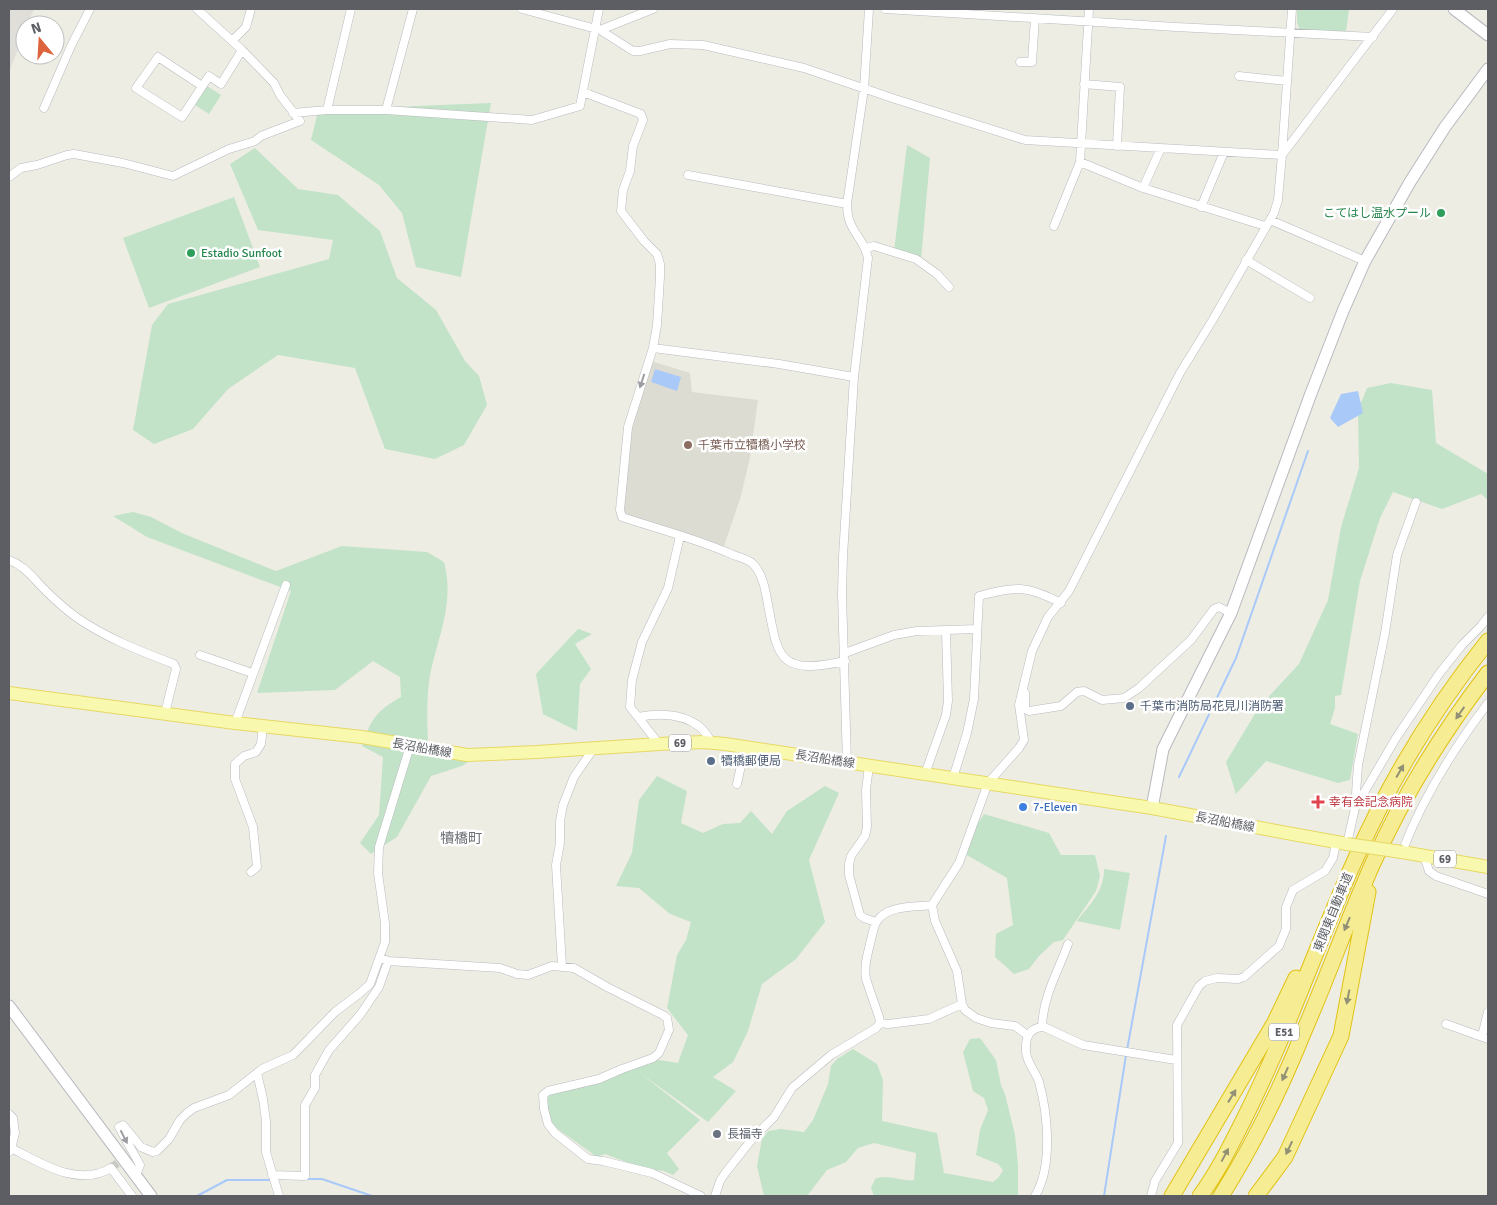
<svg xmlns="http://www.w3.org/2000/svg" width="1497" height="1205" viewBox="0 0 1497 1205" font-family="Signika,'Noto Sans JP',sans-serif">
<rect width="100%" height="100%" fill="#edede4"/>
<!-- industrial -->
<path fill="#dfded8" d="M9 9H34L27 25H25V31L9 72Z"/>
<!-- education -->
<path fill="#dddcd2" d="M651 361 690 373 692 392 758 400 750 457 741 496 723 549 622 518 626 433Z"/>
<!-- green -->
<path fill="#c2e3c8" d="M1297 9H1349L1346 32 1300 30 1297 22Z
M207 86 221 95 209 114 195 105Z
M491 103 461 277 416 267 402 213 379 185 311 140 319 107 332 106 365 108Z
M907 145 930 158 921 260 894 251Z
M255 148 298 189 338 195 380 231 397 278 436 310 465 361 479 376 487 405 464 445 435 459 385 449 355 368 278 355 228 389 193 429 154 444 133 430 152 325 168 304 329 259 333 240 258 230 230 164Z
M234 197 260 267 149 308 123 238Z
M1391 383 1432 390 1436 443 1488 474V500L1481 494 1442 509 1393 492 1380 518 1360 581 1341 695 1335 696V708L1330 724 1358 734 1350 780 1338 783 1266 761 1236 794 1226 762 1259 707 1299 664 1328 600 1341 527 1359 468 1358 410 1367 388Z
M133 512 151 517 184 534 276 571 342 546 427 552 444 562C455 603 438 636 430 675 426 699 427 732 429 756L468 762 462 766 431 776 397 837 371 854 360 843 379 815 383 757 362 746C371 719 376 711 401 697L400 677 373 661 335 690 257 693 291 591 147 537 113 516Z
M578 629 592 634 575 644 591 669 580 684 577 731 543 714 536 674Z
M657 776 687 791 681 823 703 833 723 824 740 823 751 811 772 834 787 811 825 786 839 793 809 860 825 922 796 959 762 984 748 1031 733 1062 713 1077 736 1091 708 1122 640 1073 700 1120 667 1153 679 1169 673 1175 664 1171 642 1168 605 1154 597 1157 555 1127 547 1114 546 1100 550 1095 560 1092 659 1060 678 1063 688 1035 667 1008 677 955 686 940 691 922 670 914 639 888 616 886 632 853 639 800Z
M984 814 1049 833 1061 855H1095L1100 876 1096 891 1063 940 1054 942 1039 956 1029 969 1014 974 995 957 996 934 1013 925 1007 878 965 854 976 826Z
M1104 869 1130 873 1120 930 1077 921C1090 904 1104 892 1104 869Z
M980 1038 996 1060 1001 1085 1005 1094 1015 1135 1018 1165V1196H874L871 1188 875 1179C887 1173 901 1182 914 1180L916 1153 874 1143 858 1148 846 1162 827 1170 807 1196H764L757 1166 762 1139 768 1131 781 1129 804 1132 813 1120 828 1084 831 1066 837 1059 853 1049 877 1064 883 1080 882 1121 937 1133 944 1173 993 1182 999 1177 1003 1170 998 1164 976 1155 980 1130 988 1110 984 1098 973 1091 963 1052 970 1039Z"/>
<!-- water -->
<path fill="#a9c9f8" d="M655 369 681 377 677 391 651 382Z
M1358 391 1363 413 1338 427 1330 418 1341 394Z"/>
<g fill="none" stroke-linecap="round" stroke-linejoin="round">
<!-- stream -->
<path stroke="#a9c9f8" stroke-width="2" d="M1179 777 1236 658 1308 451
M1127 1050 1166 836
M277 1179H290
M307 1179H322L372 1196
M197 1196 227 1180H272
M1104 1196 1126 1055"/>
<!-- street-tunnel -->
<path stroke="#c9c9c4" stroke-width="8" stroke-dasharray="8 4" stroke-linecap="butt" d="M111 1168 134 1150"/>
<!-- street casing -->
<g stroke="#b9babf" stroke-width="9">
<path id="street" d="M522 9 600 30 653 9
M885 9 1176 27 1373 37
M600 30 633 51H640L670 44 703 45 804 68 895 99 1025 140 1282 155 1292 9
M232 41 246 27 251 9
M1020 62H1032L1035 18
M1239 76 1287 81
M1084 84 1120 87 1117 146
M202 86 158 57 136 88 182 117 209 76 221 84 242 50
M583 92 641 114 643 120 633 146 630 171 623 190 621 211 644 241 657 254 660 264V277L657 325 653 348 628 427 620 510 622 517C658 529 697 539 731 554 738 557 747 559 752 563 761 571 764 583 766 594 778 655 774 677 845 661
M44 108 71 46 90 9
M327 110 351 9
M386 110 413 9
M293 113 327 110H386L532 120 580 106 599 9
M1080 162 1143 188 1265 226
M688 175 847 204
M9 177 21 168 37 165 67 155 74 154 123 163 173 176 229 149 255 141 261 136 300 121 280 95 274 83 242 50 197 9
M1143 188 1161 148
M1201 207 1224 152
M1270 220 1365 261
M1054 226 1080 162 1089 9
M866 248 874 246 916 259 937 274 949 287
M1246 260 1310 298
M653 348 779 364 854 377
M9 560C25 566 32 577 44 589 54 599 65 609 76 617 106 638 140 651 174 664L176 669 165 713
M845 653 894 635 917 631 977 629
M200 655 252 673
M1025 693V709L1029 711 1061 706 1077 692 1084 691 1102 700 1124 698 1139 688 1191 640 1214 609 1219 607 1231 613
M638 717C659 713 682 713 700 727 705 731 709 738 712 743
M235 723 286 585
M659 744 630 707 632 680 642 642 668 588 680 536
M847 763 842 594 843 556 854 377 868 258C863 235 847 232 847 204L864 89 869 9
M869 766 866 790 867 827 865 836 851 856 849 864V875L860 915 864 918 876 922
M925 774 946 715 948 701 946 631
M953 778 967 733 974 699 979 596C1015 586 1026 585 1061 603
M737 784 745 747
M1355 808 1358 765 1385 633 1397 555 1416 502
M1347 844 1355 808 1396 738 1439 674 1462 645 1481 626 1488 617
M1402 852C1422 799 1454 748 1488 703
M1424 856 1429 871 1436 876 1488 894
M251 872 257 867 253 827 235 779V764L244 756 256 752 261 744 263 726
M932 905 935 921 957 971 962 1004 965 1010 976 1018 991 1023 1015 1026 1027 1035
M381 958 388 961 500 968 517 974 528 975 552 966 574 968 607 987 663 1015 667 1018 669 1030 659 1053 653 1058 622 1069 599 1079 548 1091 543 1095 544 1109 548 1124 555 1133 588 1159 603 1161 652 1173 701 1196
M562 966 556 865 560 843V821L563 805 574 777 594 748
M880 1023 888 1024 929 1019 962 1004
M1446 1024 1488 1039
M1042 1027C1043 996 1058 972 1068 944
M1482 1036 1488 1012
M257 1073 263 1099 266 1121V1152L279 1196
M9 1114 13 1118 15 1133 11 1149
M9 1152 11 1149 15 1150C44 1165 79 1187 111 1168L132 1196
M136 1175 140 1165 119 1127 123 1125 141 1147 153 1152 157 1151 169 1139 180 1120 187 1113 194 1108 229 1095 262 1069 293 1055 335 1012 360 993 370 984 385 942V923L378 873 379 847 410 746
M272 1175 305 1176V1105L315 1088V1075L329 1050 360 1015 379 987 388 961
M715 1196 720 1181 726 1172 753 1138 774 1117 792 1088 831 1055 876 1028 880 1023 879 1017 866 979C864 967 867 956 870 944 872 937 873 927 877 921 887 905 915 907 932 905L959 863 988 783 1019 748 1024 740 1019 705 1032 651 1048 617 1069 591 1180 373 1212 321 1274 213 1278 200 1282 155 1393 9
M1035 1196C1053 1167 1048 1114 1039 1082 1036 1072 1026 1062 1026 1051 1025 1037 1030 1027 1044 1027L1083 1045 1176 1060
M1151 1196 1155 1181 1178 1143 1177 1025 1199 986 1205 981 1217 978 1238 979 1244 977 1279 946 1286 929V907L1293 890 1325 871 1333 858 1336 843"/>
</g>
<!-- secondary casing -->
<g stroke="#b8b9bf" stroke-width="13">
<path id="secondary" d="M1454 9 1488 35
M1152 808 1163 749 1231 613 1310 396 1343 311 1365 261 1410 182 1445 127 1488 69
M9 1006 151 1196"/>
</g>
<!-- primary casing -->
<g stroke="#e7d864" stroke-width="14">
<path id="primary" d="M9 693 235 723 362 737 467 755 537 752 659 744 703 742 725 744 1152 808 1347 844
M1402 852 1488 867"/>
</g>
<!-- highway casing -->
<g stroke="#e1c211" stroke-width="17">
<path id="highway" d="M1172 1196 1275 1022 1296 978
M1200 1196C1217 1173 1230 1147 1243 1121 1286 1036 1316 946 1355 860 1389 782 1435 707 1488 641
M1221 1196C1254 1144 1281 1088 1304 1031 1328 976 1348 919 1373 863 1403 796 1443 732 1488 673
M1256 1196 1285 1157 1341 1036 1368 892"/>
</g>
<!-- street -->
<use href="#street" stroke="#fff" stroke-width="8"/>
<!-- secondary -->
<use href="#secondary" stroke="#fff" stroke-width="11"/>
<!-- primary -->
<use href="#primary" stroke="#f8f9ae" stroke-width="12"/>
<!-- highway -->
<use href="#highway" stroke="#f5ec94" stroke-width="15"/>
<!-- primary-bridge casing -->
<g stroke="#e7d864" stroke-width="14" stroke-linecap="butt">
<path id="primary-bridge" d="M1347 844 1402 852"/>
</g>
<!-- primary-bridge -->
<use href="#primary-bridge" stroke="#f8f9ae" stroke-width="12"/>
</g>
<!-- one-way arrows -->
<defs><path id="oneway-solid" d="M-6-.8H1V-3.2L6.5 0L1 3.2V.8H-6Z" transform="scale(1.25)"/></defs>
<g fill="#9d9ea2">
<use href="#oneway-solid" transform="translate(642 381) rotate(108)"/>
<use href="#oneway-solid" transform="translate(124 1137) rotate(63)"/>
</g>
<g fill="#929075">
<use href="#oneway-solid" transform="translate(1460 713) rotate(125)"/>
<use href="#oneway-solid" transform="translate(1400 771) rotate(-60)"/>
<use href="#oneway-solid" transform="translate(1347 924) rotate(113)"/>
<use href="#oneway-solid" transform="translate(1348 997) rotate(101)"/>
<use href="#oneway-solid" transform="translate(1285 1074) rotate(114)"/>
<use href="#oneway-solid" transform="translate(1232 1096) rotate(-58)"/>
<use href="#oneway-solid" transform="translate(1289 1148) rotate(115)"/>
<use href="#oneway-solid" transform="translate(1225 1155) rotate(-62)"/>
</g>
<!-- markers -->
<g fill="#2e9e5b" stroke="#fff" stroke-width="2">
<circle cx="1441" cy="213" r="5"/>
<circle cx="191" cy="253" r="5"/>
</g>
<circle fill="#8d6e63" stroke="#fff" stroke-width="2" cx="688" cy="445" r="5"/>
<g fill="#5c6f8a" stroke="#fff" stroke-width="2">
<circle cx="1130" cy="706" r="5"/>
<circle cx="711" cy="761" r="5"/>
</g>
<path fill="#e0444e" stroke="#fff" stroke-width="2" d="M1315.5 794.5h5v5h5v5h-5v5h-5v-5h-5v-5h5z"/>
<circle fill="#3f7fe0" stroke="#fff" stroke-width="2" cx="1023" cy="807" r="5"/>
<circle fill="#6b7280" stroke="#fff" stroke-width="2" cx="717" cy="1134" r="5"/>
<g text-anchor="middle" stroke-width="5" stroke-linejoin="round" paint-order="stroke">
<!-- shield labels -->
<g fill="#fff" stroke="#8d8e92" stroke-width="1">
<rect x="669" y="734.5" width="22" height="17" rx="4"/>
<rect x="1434" y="850.5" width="22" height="17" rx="4"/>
<rect x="1269" y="1023.5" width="30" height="17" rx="4"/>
</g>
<g font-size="11" font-weight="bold" fill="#5c5e64">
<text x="680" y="747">69</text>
<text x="1445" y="863">69</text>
<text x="1284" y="1036">E51</text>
</g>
<!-- leisure labels -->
<g font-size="12" fill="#27864d" stroke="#fff" text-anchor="end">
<text x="1431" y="217">こてはし温水プール</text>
<text x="201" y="257" text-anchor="start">Estadio Sunfoot</text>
</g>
<!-- education labels -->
<g font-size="12" fill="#785e54" stroke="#fff" text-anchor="start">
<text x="698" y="449">千葉市立犢橋小学校</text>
</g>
<!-- service labels -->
<g font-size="12" fill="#4e5e75" stroke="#fff" text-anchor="start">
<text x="1140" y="710">千葉市消防局花見川消防署</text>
<text x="721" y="765">犢橋郵便局</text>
</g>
<!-- street labels -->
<g font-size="12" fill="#5c5e64" stroke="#fff">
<text transform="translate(422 748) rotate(10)" y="4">長沼船橋線</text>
<text transform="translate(825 759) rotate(9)" y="4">長沼船橋線</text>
<text transform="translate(1225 822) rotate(11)" y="4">長沼船橋線</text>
<text transform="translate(1333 912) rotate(-68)" y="4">東関東自動車道</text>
</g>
<!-- health labels -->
<g font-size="12" fill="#be3a42" stroke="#fff" text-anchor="start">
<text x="1329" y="806">幸有会記念病院</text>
</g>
<!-- shop labels -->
<g font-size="12" fill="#366cbe" stroke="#fff" text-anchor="start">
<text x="1033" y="811">7-Eleven</text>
</g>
<!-- worship labels -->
<g font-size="12" fill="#5b616d" stroke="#fff" text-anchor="start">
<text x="727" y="1138">長福寺</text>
</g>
<!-- neighbourhood labels -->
<g font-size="14" fill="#6d7075" stroke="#fff">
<text x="461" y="843">犢橋町</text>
</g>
</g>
<!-- border -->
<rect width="1497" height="1205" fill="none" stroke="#5c5e64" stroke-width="20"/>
<!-- north arrow -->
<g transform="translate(40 40) rotate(342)"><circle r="24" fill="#ffffff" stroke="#bebfc1"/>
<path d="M0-4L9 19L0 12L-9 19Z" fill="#dc633b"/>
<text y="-8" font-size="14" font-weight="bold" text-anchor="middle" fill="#5c5e64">N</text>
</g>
</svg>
